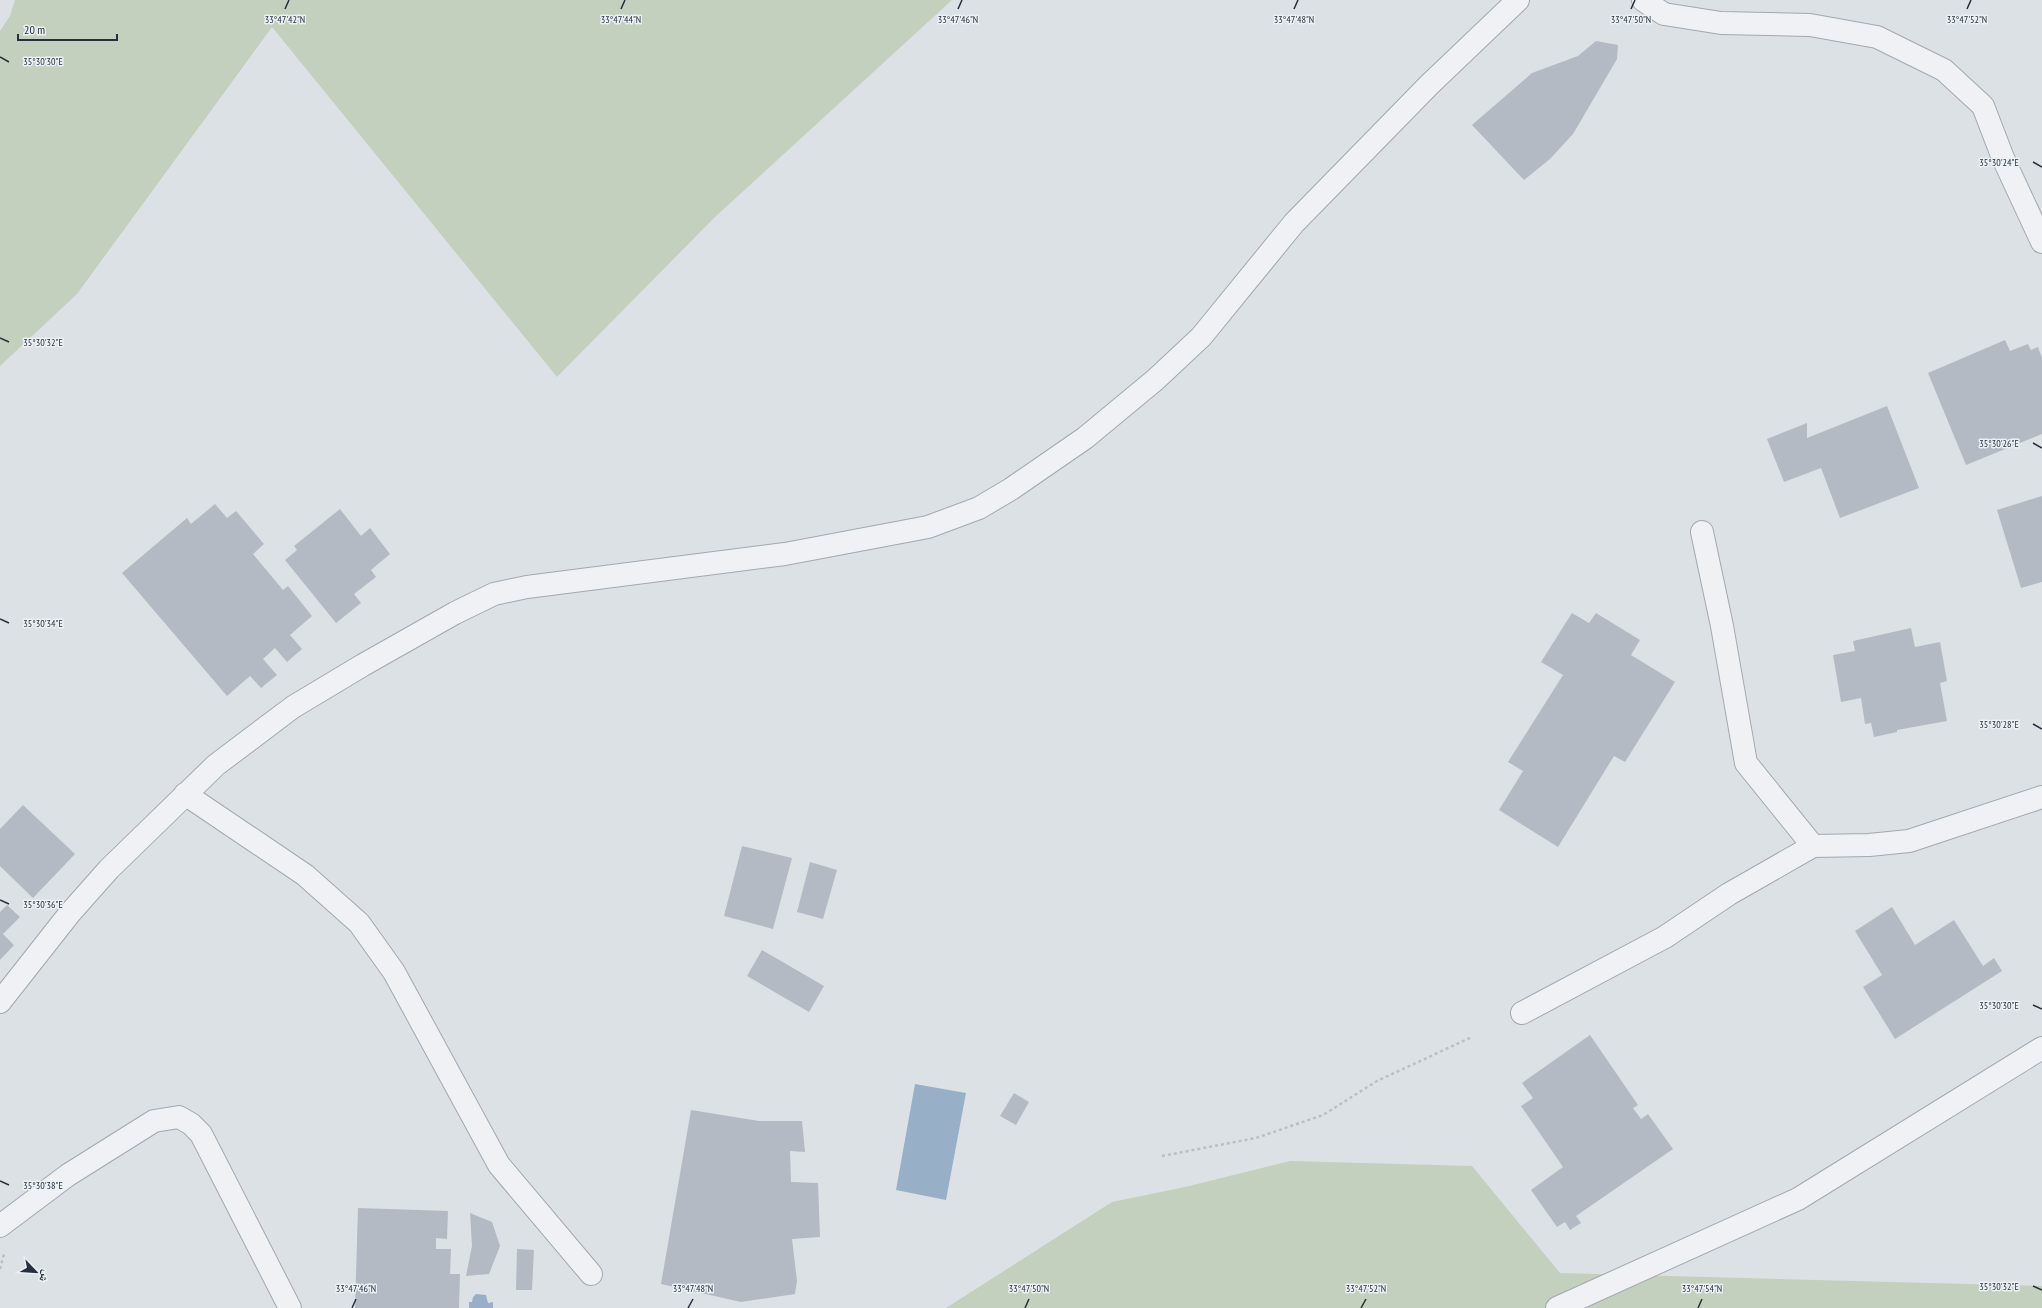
<svg xmlns="http://www.w3.org/2000/svg" width="2042" height="1308" viewBox="0 0 2042 1308" font-family="'PT Sans Narrow','Noto Naskh Arabic',sans-serif">
<rect width="100%" height="100%" fill="#dce1e6"/>
<!-- green -->
<path fill="#c3d0bd" d="M15 0H952L715 217 557 377 272 27 77 294 0 366V31L10 16Z
M1290 1161 1472 1166 1560 1273 2042 1286V1308H946L1112 1202 1185 1187Z"/>
<!-- water -->
<path fill="#97b0c7" d="M915 1084 966 1093 946 1200 896 1190Z
M476 1294 486 1295 488 1303 493 1302V1308H469V1302H472L473 1297Z"/>
<!-- building -->
<path fill="#b4bac3" d="M1596 41 1618 45 1617 59 1573 134 1550 159 1524 180 1472 125 1532 73 1578 56Z
M2005 340 2010 351 2028 344 2031 350 2038 347 2042 358V434L1966 465 1928 373Z
M1887 406 1919 488 1840 518 1821 468 1784 482 1767 439 1807 423V438Z
M2042 496V582L2021 588 1997 510Z
M215 504 227 518 236 511 264 544 253 554 283 590 288 586 312 616 290 635 302 649 287 662 275 648 263 659 277 675 261 688 250 676 227 696 122 573 187 518 191 524Z
M340 509 361 536 370 528 390 554 371 570 376 577 354 594 361 603 336 623 285 560 297 550 294 546Z
M1572 613 1589 623 1596 613 1640 640 1631 655 1675 682 1625 762 1614 756 1558 847 1499 810 1523 771 1508 762 1563 675 1541 662Z
M1911 628 1915 647 1940 642 1947 681 1940 683 1947 721 1897 730V732L1874 737 1871 723 1865 724 1861 698 1841 702 1833 655 1855 651 1853 641Z
M23 805 75 854 33 898 0 866V829Z
M742 846 792 858 773 929 724 916Z
M810 862 837 870 823 919 797 912Z
M7 905 20 917 3 934 14 945 0 960V912Z
M1892 907 1915 945 1954 920 1983 966 1994 958 2002 971 1895 1039 1863 987 1882 975 1855 931Z
M762 950 824 986 809 1012 747 976Z
M1590 1035 1638 1105 1633 1108 1641 1119 1648 1114 1673 1149 1576 1216 1581 1223 1570 1230 1565 1222 1557 1227 1531 1190 1563 1167 1521 1106 1533 1098 1522 1083Z
M1014 1093 1029 1102 1016 1125 1000 1116Z
M691 1110 759 1121H802L805 1152 790 1151 791 1182 818 1183 820 1237 792 1239 797 1281 795 1294 741 1302 661 1284Z
M358 1208 448 1211 447 1239 436 1238V1249H451L450 1274H460L459 1308H355Z
M470 1213 492 1222 500 1246 489 1274 466 1276 472 1246Z
M517 1249 534 1250 532 1290H516Z"/>
<g fill="none" stroke-linecap="round" stroke-linejoin="round">
<!-- minor casing -->
<g stroke="#a2a8b0" stroke-width="24">
<path id="minor" d="M1643 0 1664 14 1721 23 1810 25 1877 37 1944 70 1983 106 2003 158 2042 242
M1702 532 1722 626 1746 763 1813 846 1869 845 1909 841 2042 797
M185 794 305 875 359 923 394 972 499 1165 591 1274
M0 1002 70 913 109 869 216 765 293 707 363 665 455 613 494 594 527 587 785 554 928 527 979 508 1011 489 1085 438 1155 380 1201 337 1294 223 1429 85 1518 0
M1522 1013 1665 937 1729 894 1813 846
M0 1226 68 1175 154 1121 179 1117 191 1124 201 1134 290 1308
M1557 1308 1798 1199 2042 1048"/>
</g>
<!-- path -->
<path stroke="#bbbfc5" stroke-width="2.5" stroke-dasharray="3 3" stroke-linecap="butt" d="M1162 1156 1256 1138 1323 1115 1377 1081 1472 1037
M0 1269 4 1254"/>
<!-- minor -->
<use href="#minor" stroke="#eff1f5" stroke-width="22"/>
</g>
<!-- ticks -->
<path fill="none" stroke="#262f3d" stroke-width="1.5" d="M285 9 289 0M621 9 625 0M958 9 962 0M1294 9 1298 0M1631 9 1635 0M1967 9 1971 0M0 57 9 62M2033 162 2042 167M0 338 9 342M2033 443 2042 448M0 619 9 623M2033 724 2042 729M0 900 9 904M2033 1005 2042 1009M0 1181 9 1185M2033 1286 2042 1290M352 1308 356 1299M688 1308 693 1299M1025 1308 1029 1299M1361 1308 1366 1299M1698 1308 1702 1299"/>
<g font-size="10" text-anchor="middle" fill="#262f3d" stroke="#ebf0f4" stroke-width="3" stroke-linejoin="round" paint-order="stroke">
<text x="285" y="23">33°47'42"N</text>
<text x="621" y="23">33°47'44"N</text>
<text x="958" y="23">33°47'46"N</text>
<text x="1294" y="23">33°47'48"N</text>
<text x="1631" y="23">33°47'50"N</text>
<text x="1967" y="23">33°47'52"N</text>
<text x="43" y="65">35°30'30"E</text>
<text x="1999" y="166">35°30'24"E</text>
<text x="43" y="346">35°30'32"E</text>
<text x="1999" y="447">35°30'26"E</text>
<text x="43" y="627">35°30'34"E</text>
<text x="1999" y="728">35°30'28"E</text>
<text x="43" y="908">35°30'36"E</text>
<text x="1999" y="1009">35°30'30"E</text>
<text x="43" y="1189">35°30'38"E</text>
<text x="1999" y="1290">35°30'32"E</text>
<text x="356" y="1292">33°47'46"N</text>
<text x="693" y="1292">33°47'48"N</text>
<text x="1029" y="1292">33°47'50"N</text>
<text x="1366" y="1292">33°47'52"N</text>
<text x="1702" y="1292">33°47'54"N</text>
</g>
<!-- north arrow -->
<g transform="translate(36 1272) rotate(115)" stroke="#ebf0f4" stroke-width="3" paint-order="stroke">
<path d="M0-3L7 15L0 10L-7 15Z" fill="#262f3d"/>
<text y="-6" font-size="11" font-weight="bold" text-anchor="middle" fill="#262f3d">ش</text>
</g>
<!-- scale -->
<path d="M18 34v6h99v-6" fill="none" stroke="#262f3d" stroke-width="2"/>
<text x="24" y="34" font-size="12" fill="#262f3d" stroke="#ebf0f4" stroke-width="3" paint-order="stroke">20 m</text>
</svg>
